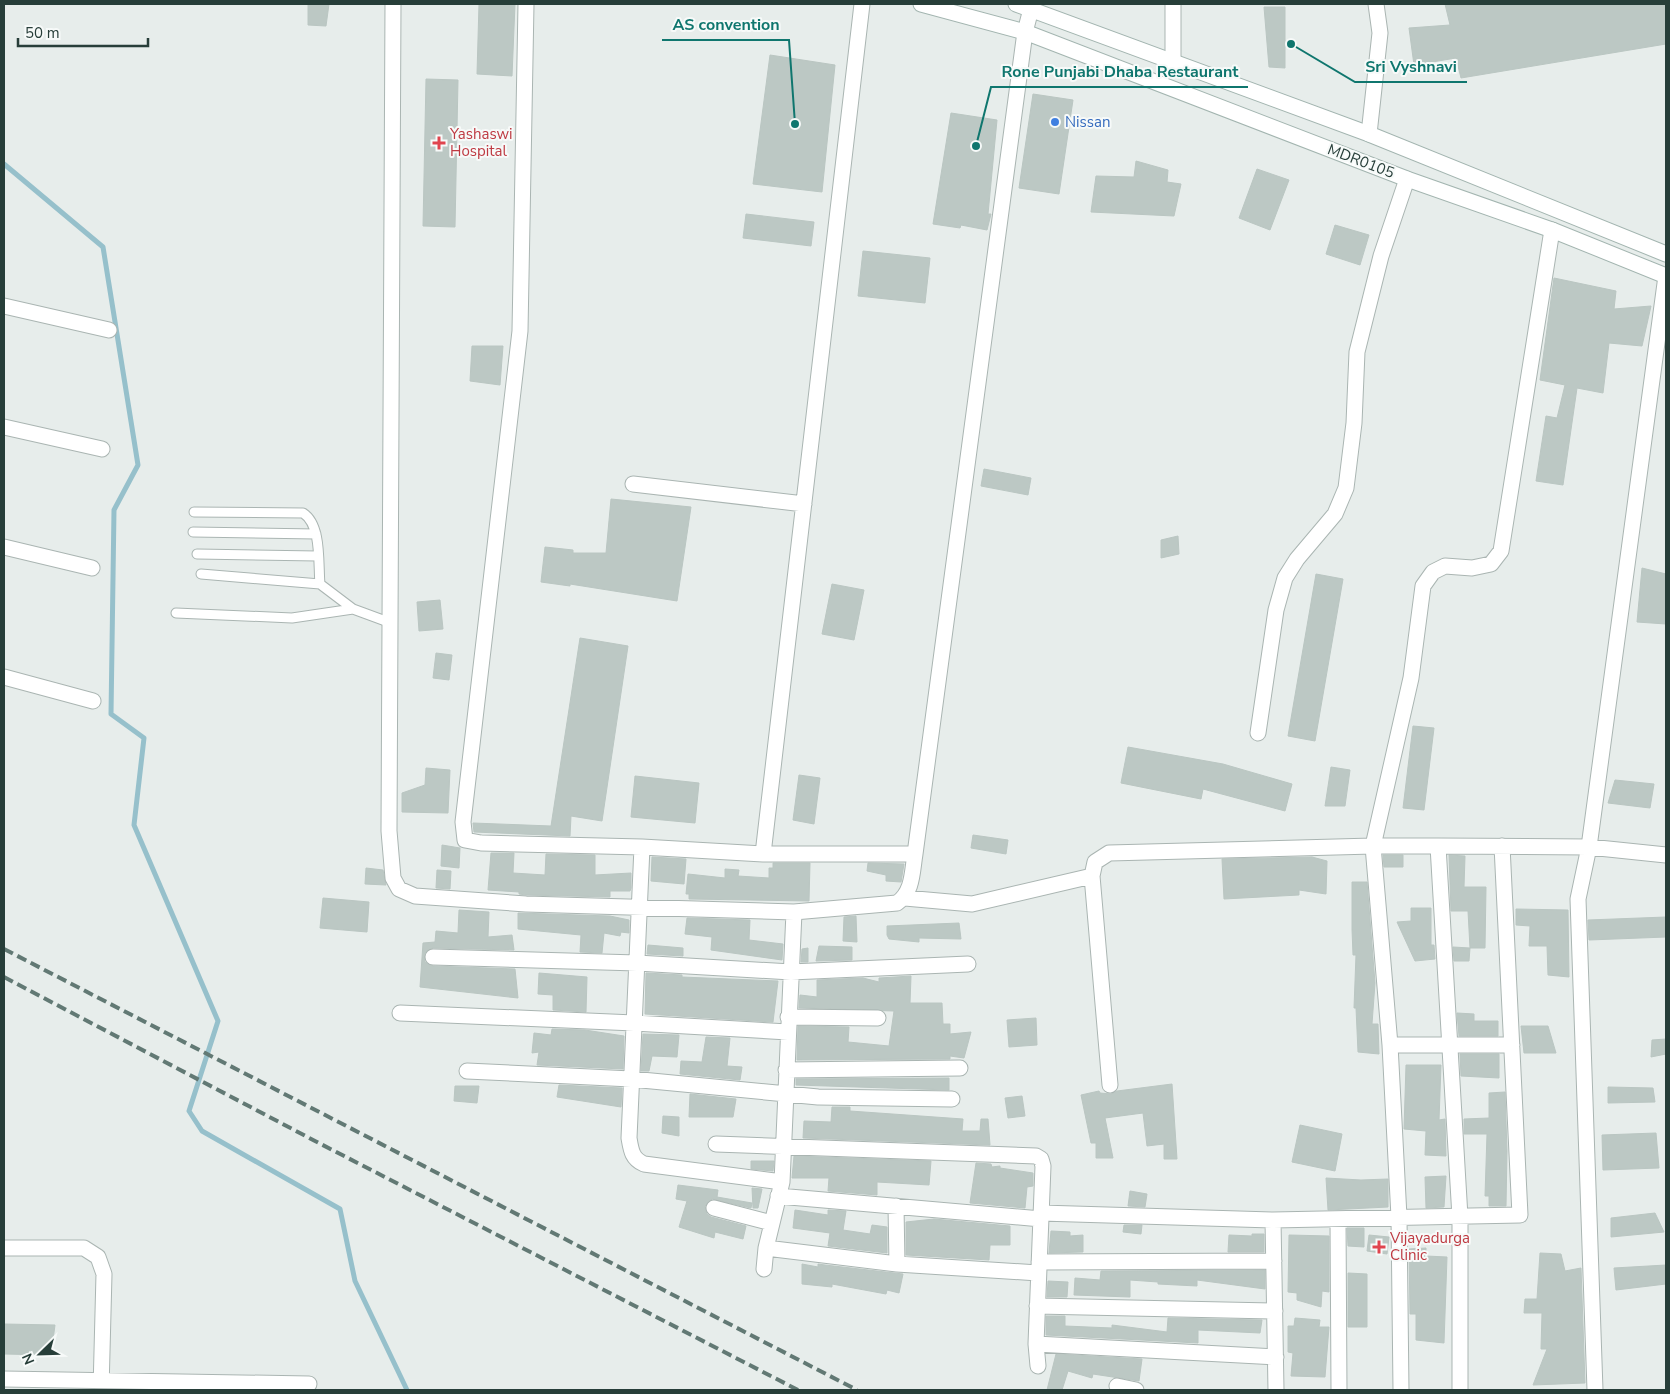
<svg xmlns="http://www.w3.org/2000/svg" width="1670" height="1394" viewBox="0 0 1670 1394" font-family="'Nunito Sans',sans-serif">
<rect width="100%" height="100%" fill="#e7edeb"/>
<g fill="none" stroke-linecap="round" stroke-linejoin="round">
<!-- stream -->
<path stroke="#96c0cb" stroke-width="5" d="M4 164 103 247 138 465 114 510 111 714 144 738 134 825 218 1021 189 1111 202 1131 340 1209 355 1281 407 1390"/>
</g>
<!-- building -->
<path fill="#bcc8c4" stroke="#bac6c2" d="M308 4H329L326 26 308 25Z
M479 4H515L512 76 477 74Z
M1445 4H1666V44L1461 78 1456 58 1414 65 1409 28 1450 25Z
M1264 7H1285V68L1269 67Z
M770 55 835 65 822 192 753 184Z
M426 79 458 80 455 227 423 226Z
M1033 94 1073 100 1059 194 1019 188Z
M951 113 997 120 988 214H991L987 230 961 225 960 228 933 224Z
M1136 161 1168 170 1167 182 1181 184 1174 216 1091 212 1096 176 1134 177Z
M1257 169 1289 180 1270 230 1239 218Z
M746 214 814 222 811 246 743 238Z
M1335 225 1369 235 1360 265 1326 254Z
M863 251 930 258 925 303 858 296Z
M1554 278 1616 291 1614 309 1651 306 1642 346 1609 343 1603 393 1577 388 1563 485 1536 481 1546 416 1557 418 1565 385 1540 380Z
M472 346H503L500 385 470 381Z
M984 469 1031 478 1028 495 981 486Z
M611 499 691 507 677 601 570 584V586L541 582 545 547 573 550V553H606Z
M1178 536 1179 554 1161 558V540Z
M1642 568 1666 574V624L1637 622Z
M1316 574 1343 579 1315 741 1288 736Z
M832 584 864 590 854 640 822 634Z
M440 600 443 629 419 631 417 602Z
M580 638 628 646 602 821 571 816 570 836 474 832 473 823 551 826Z
M436 653 452 655 449 680 433 678Z
M1413 726 1434 728 1424 810 1403 808Z
M1128 747 1223 764 1292 784 1285 811 1203 789 1201 799 1121 783Z
M1331 767 1350 770 1345 806H1325Z
M426 768 450 770 448 813 402 812V793L425 785Z
M799 775 820 778 814 824 793 820Z
M635 776 699 783 695 823 631 817Z
M1615 780 1654 784 1650 808 1608 803Z
M973 835 1008 840 1006 854 971 848Z
M442 845 460 848 459 868 441 866Z
M491 853H514L513 873 545 875 546 854 595 855V875L631 873V888L630 891H610V897L526 895 519 894V892L488 890Z
M1383 855H1403V867H1384Z
M1449 855 1465 856 1464 887H1486L1485 948H1470L1468 911H1451Z
M652 857 686 859 684 884 651 881Z
M1312 857 1327 861 1326 894 1299 890V895L1224 899 1222 859Z
M773 863H810L809 901 689 899V894H686L688 874 725 878V869L739 870 738 876 769 878V868H773Z
M868 863 904 864 901 882 886 881V875L867 871Z
M366 868 383 870 386 885 365 884Z
M437 870 451 871 450 889 436 888Z
M1352 882H1367L1375 983 1372 1024H1378L1379 1054 1358 1052 1356 1008H1354L1356 955H1353L1352 929Z
M323 898 369 902 367 932 320 928Z
M1411 908H1431V945H1434L1435 959 1415 961 1397 922 1411 921Z
M1516 909 1568 910 1569 977 1548 975 1547 946H1529L1530 926 1516 925Z
M459 910 489 912 488 937 512 935 514 950 433 948 425 953V962L433 966 515 969 518 998 420 987 423 943 435 942 436 931 458 933Z
M518 913 610 916 629 920V933L621 932 620 936 604 933 602 953 580 952 581 935 518 929Z
M856 916 857 942 843 941 844 917Z
M1666 917V937L1589 940 1588 920Z
M687 918 750 920 749 940 783 944 782 960 711 950 712 937 685 934Z
M959 923 961 939 919 938V942L889 939 887 935V926Z
M648 945 683 948V956L647 954Z
M819 946 852 947V960L816 961Z
M1453 947 1470 948 1469 961H1454Z
M808 948V962H801L802 949Z
M539 973 587 977 586 1012 553 1010V995L538 994Z
M646 973 682 975V977L778 981 773 1022 645 1014Z
M911 976 910 1003H942L943 1024H950V1034L971 1032 964 1058 950 1056V1059L797 1060 798 1026 849 1027 848 1042 889 1046 894 1011 799 1008 800 995 817 997V980L863 978 879 982V978Z
M1457 1013 1474 1014V1021H1498V1036H1459Z
M1036 1018 1037 1045 1009 1047 1007 1020Z
M1521 1026H1548L1556 1053H1524Z
M552 1029 585 1030 624 1036 623 1069 537 1065 539 1052 532 1053 534 1033 551 1035Z
M643 1034 679 1035 677 1057 652 1056 649 1071H641Z
M706 1037 730 1038 727 1066 742 1067 740 1080 680 1074 681 1061 702 1062Z
M1666 1039V1054L1651 1057 1652 1040Z
M1460 1054H1499V1078L1461 1076Z
M1406 1065H1441L1439 1120 1445 1119 1446 1156 1425 1155 1426 1131 1404 1129Z
M949 1078V1090L796 1085V1079Z
M1172 1084 1177 1159H1164V1144L1147 1146 1143 1113 1105 1118 1113 1158H1096V1143H1091L1081 1095 1099 1091 1100 1093 1111 1094 1117 1091Z
M559 1085 622 1088 621 1107 557 1097Z
M455 1086H479L477 1103 454 1101Z
M1608 1087 1653 1088 1655 1102 1608 1103Z
M1505 1092 1507 1151 1506 1206H1489V1196H1485L1487 1134H1464V1119L1489 1118V1093Z
M690 1094 736 1099 733 1117H689Z
M1022 1096 1025 1116 1008 1118 1005 1098Z
M832 1107H850V1111L963 1119 962 1131H980L981 1119H988L990 1145 803 1138 804 1121 831 1122Z
M663 1116 679 1117V1136L662 1133Z
M1300 1125 1342 1134 1335 1171 1292 1162Z
M1656 1133 1659 1168 1603 1170 1602 1135Z
M794 1156 931 1161 929 1185 877 1182V1195L828 1191 829 1178H792Z
M751 1161H774L773 1171 751 1169Z
M976 1163 991 1164 992 1167 1000 1166V1168L1033 1173V1186L1027 1187 1025 1208 970 1203Z
M1446 1176 1444 1207 1426 1208 1425 1177Z
M1326 1178 1361 1180 1388 1179V1207L1328 1210Z
M678 1185 718 1190 717 1197 752 1203 751 1208 712 1199 705 1206 707 1214 711 1217 746 1226 743 1239 715 1232 714 1238 679 1227 687 1201 676 1199Z
M752 1188 762 1189 758 1208H753Z
M1130 1191 1147 1194 1145 1207 1128 1206Z
M795 1210 828 1215V1210L846 1211 843 1230 870 1234 872 1225 887 1227V1253L828 1246 830 1233 793 1228Z
M1655 1213 1664 1232 1611 1237V1218Z
M934 1219 1010 1226V1245H990L989 1260 906 1255V1222Z
M1124 1225H1142L1141 1234 1123 1232Z
M1347 1228H1364V1247L1348 1246Z
M1051 1231 1070 1232V1236L1083 1235V1252L1049 1253Z
M1252 1234H1264V1252H1228L1229 1235 1252 1236Z
M1289 1235 1329 1236V1292L1322 1291 1321 1307 1297 1300V1293L1288 1292Z
M1369 1235 1389 1237 1387 1254 1367 1251Z
M1426 1248V1256L1447 1257 1444 1343 1416 1340V1314H1410L1409 1249Z
M1540 1253 1561 1254 1565 1271 1581 1268 1585 1383 1533 1385 1547 1349H1541L1542 1313H1524L1525 1299H1537Z
M802 1264 818 1267V1264L825 1265 903 1274 899 1293 887 1290 886 1294 832 1284V1287L802 1284Z
M1666 1265V1284L1616 1290 1614 1268Z
M1265 1270V1289L1197 1280V1286L1158 1284V1282L1130 1280V1297L1074 1295 1075 1278 1100 1280 1101 1271Z
M1348 1273 1367 1274V1327H1348Z
M1048 1281 1068 1282 1067 1297H1047Z
M1046 1316H1065V1326L1112 1328V1325L1167 1332 1168 1318 1262 1320 1260 1333 1198 1330V1343L1046 1335Z
M1295 1318 1320 1320 1319 1327H1329L1325 1377 1291 1376 1293 1353 1288 1352V1326H1294Z
M4 1324 55 1325 51 1355 4 1354Z
M1056 1354 1142 1359 1139 1381 1093 1374 1092 1378 1068 1371 1062 1390H1047Z"/>
<g fill="none" stroke-linecap="round" stroke-linejoin="round">
<!-- lane casing -->
<g stroke="#aab5b2" stroke-width="11">
<path id="lane" d="M194 512 303 513C322 525 318 564 320 584
M193 532 316 534
M197 554 317 556
M201 574 320 584 353 609 391 623
M176 613 292 618 353 609"/>
</g>
<!-- street casing -->
<g stroke="#aab5b2" stroke-width="17">
<path id="street" d="M393 4 389 831 393 878 399 889 415 896 526 904 794 912 897 903C913 892 912 872 915 854
M526 4 520 331 463 822 465 840 481 843 642 847 763 854H915L1025 32 1031 9
M1173 61V4
M1369 134 1380 33 1376 4
M4 306 109 330
M4 427 102 449
M633 484 804 504
M4 547 92 568
M4 677 93 701
M1258 733 1276 610 1285 578 1297 559 1335 514 1346 488 1354 423 1357 352 1381 256 1407 179
M1438 846H1373L1411 678 1423 586 1433 572 1445 566 1472 568 1491 564 1501 551 1552 230
M642 847 629 1138C631 1150 632 1159 644 1164L782 1182
M763 854 862 4
M905 898 972 904 1092 876
M433 957 637 963 791 972 968 964
M400 1013 634 1023 788 1032
M788 1017 878 1018
M1390 1045H1512
M786 1070 960 1068
M467 1071 631 1079 818 1097 952 1099
M1110 1085 1092 876 1095 862 1109 853 1373 846 1390 1045 1399 1217 1401 1390
M716 1144 1036 1156 1041 1159 1043 1166 1036 1344 1038 1366
M778 1196 1041 1219
M896 1206 897 1264
M714 1208 772 1223
M1041 1213 1273 1220 1520 1215 1502 846
M1338 1219 1339 1390
M1273 1220 1276 1390
M4 1248H84L98 1257 104 1274 101 1390
M766 1248 897 1264 1038 1273
M1039 1262 1274 1261
M764 1269 766 1248 782 1182 794 912
M1037 1306 1275 1311
M1036 1344 1276 1357
M4 1379 309 1384
M1117 1386 1136 1390
M1460 1390V1217L1438 846 1589 847 1666 855
M1595 1390 1578 899 1589 847 1666 276"/>
</g>
<!-- secondary casing -->
<g stroke="#a3b5b0" stroke-width="17">
<path id="secondary" d="M921 4 1025 32 1407 179 1552 230 1666 276
M1016 4 1369 134 1666 254"/>
</g>
<!-- lane -->
<use href="#lane" stroke="#fff" stroke-width="9"/>
<!-- street -->
<use href="#street" stroke="#fff" stroke-width="15"/>
<!-- secondary -->
<use href="#secondary" stroke="#fff" stroke-width="15"/>
<!-- rail -->
<path stroke="#627974" stroke-width="4" stroke-dasharray="10 5" stroke-linecap="butt" d="M4 949 857 1390
M4 977 315 1141 798 1390"/>
</g>
<!-- markers -->
<circle fill="#3f7fe0" stroke="#f7faf9" stroke-width="2" cx="1055" cy="122" r="5"/>
<g fill="#e0444e" stroke="#f7faf9" stroke-width="2">
<path d="M436.5 135.5h5v5h5v5h-5v5h-5v-5h-5v-5h5z"/>
<path d="M1376.5 1239.5h5v5h5v5h-5v5h-5v-5h-5v-5h5z"/>
</g>
<g text-anchor="middle" stroke-width="4" stroke-linejoin="round" paint-order="stroke">
<!-- shop labels -->
<g font-size="15" fill="#366cbe" stroke="#f7faf9" text-anchor="start">
<text x="1065" y="127">Nissan</text>
</g>
<!-- health labels -->
<g font-size="15" fill="#be3a42" stroke="#f7faf9" text-anchor="start">
<text x="450" y="139">Yashaswi<tspan x="450" dy="17">Hospital</tspan></text>
<text x="1390" y="1243">Vijayadurga<tspan x="1390" dy="17">Clinic</tspan></text>
</g>
<!-- street labels -->
<g font-size="15" fill="#273e39" stroke="#f7faf9">
<text transform="translate(1361 161) rotate(21)" y="5">MDR0105</text>
</g>
</g>
<!-- callouts -->
<path fill="none" stroke="#0f766e" stroke-width="2" d="M795 124L789 40H662M1291 44L1355 82H1467M976 146L991 87H1248"/>
<g fill="#0f766e" stroke="#f7faf9" stroke-width="2">
<circle cx="795" cy="124" r="5"/>
<circle cx="1291" cy="44" r="5"/>
<circle cx="976" cy="146" r="5"/>
</g>
<g font-size="16" text-anchor="middle" font-weight="bold" fill="#0f766e" stroke="#f7faf9" stroke-width="4" stroke-linejoin="round" paint-order="stroke">
<text x="726" y="30">AS convention</text>
<text x="1411" y="72">Sri Vyshnavi</text>
<text x="1120" y="77">Rone Punjabi Dhaba Restaurant</text>
</g>
<!-- border -->
<rect width="1670" height="1394" fill="none" stroke="#273e39" stroke-width="10"/>
<!-- north arrow -->
<g transform="translate(40 1354) rotate(247)" stroke="#f7faf9" stroke-width="4" paint-order="stroke">
<path d="M0-4L9 19L0 12L-9 19Z" fill="#273e39"/>
<text y="-8" font-size="14" font-weight="bold" text-anchor="middle" fill="#273e39">N</text>
</g>
<!-- scale -->
<path d="M18 38v8h130v-8" fill="none" stroke="#273e39" stroke-width="2.5"/>
<text x="25" y="38" font-size="15" fill="#273e39" stroke="#f7faf9" stroke-width="4" paint-order="stroke">50 m</text>
</svg>
